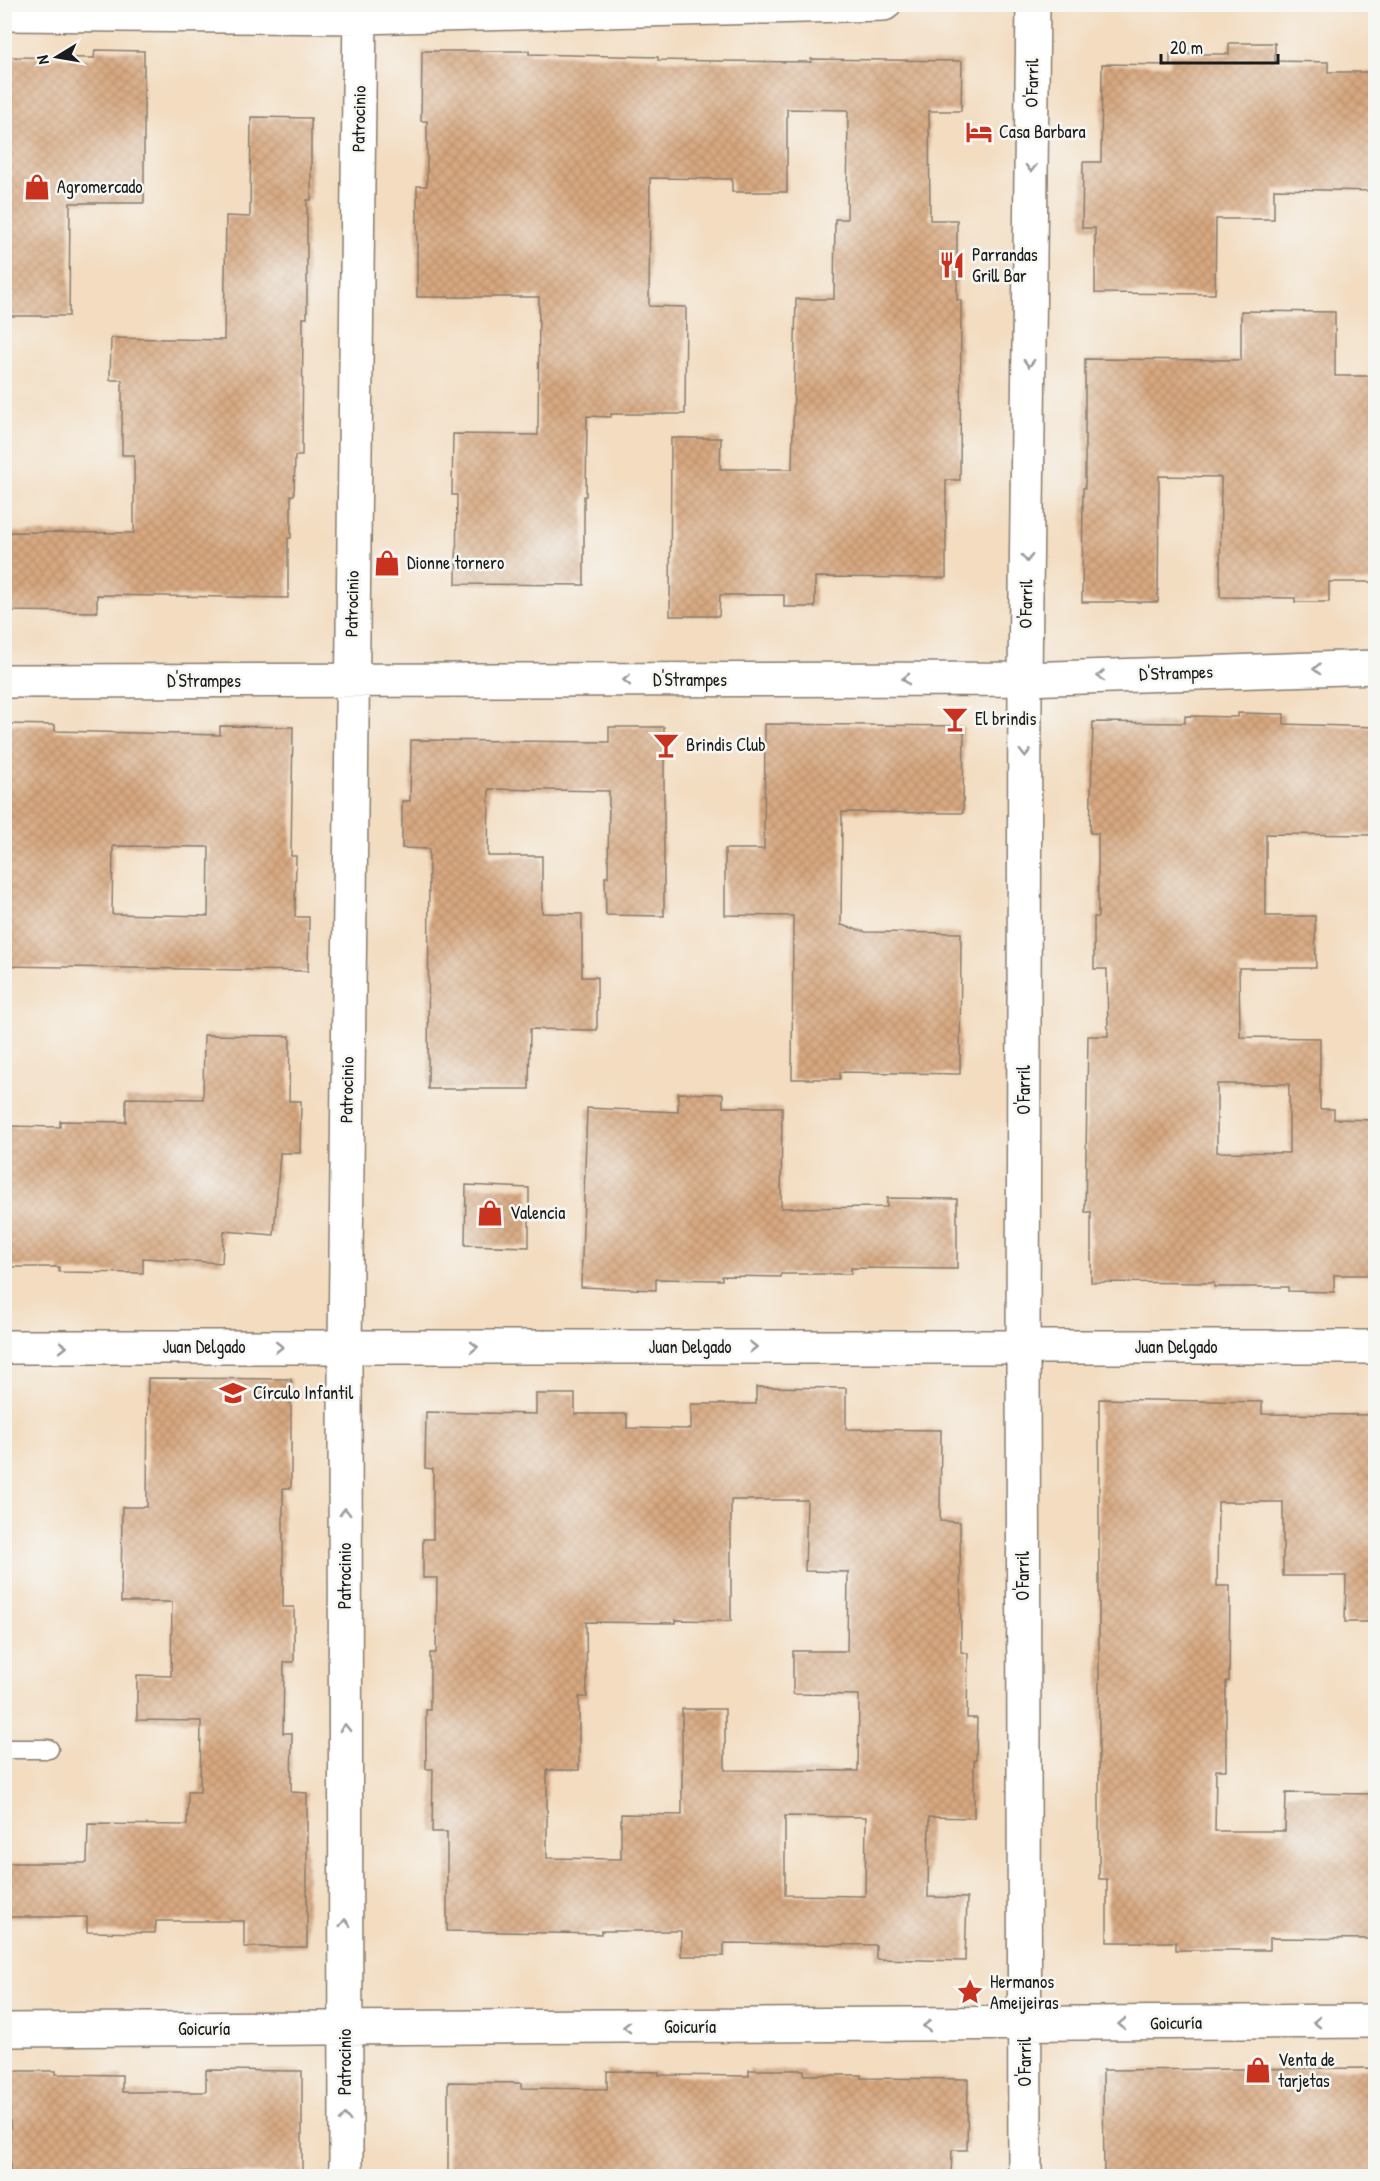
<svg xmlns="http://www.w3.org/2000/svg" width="1380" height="2181" viewBox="0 0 1380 2181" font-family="'Patrick Hand',sans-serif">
<defs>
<pattern id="building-cross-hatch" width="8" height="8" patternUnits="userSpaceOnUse" patternTransform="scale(1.5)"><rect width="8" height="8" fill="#d7a880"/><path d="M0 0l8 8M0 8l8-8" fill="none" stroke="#b8906e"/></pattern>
</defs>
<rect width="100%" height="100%" fill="#f6f6f2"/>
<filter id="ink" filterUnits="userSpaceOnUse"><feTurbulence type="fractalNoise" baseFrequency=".0167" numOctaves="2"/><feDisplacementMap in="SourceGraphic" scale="12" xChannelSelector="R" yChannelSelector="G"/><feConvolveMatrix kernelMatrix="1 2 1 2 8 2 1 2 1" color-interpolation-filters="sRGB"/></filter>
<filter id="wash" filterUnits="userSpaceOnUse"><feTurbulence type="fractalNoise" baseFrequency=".008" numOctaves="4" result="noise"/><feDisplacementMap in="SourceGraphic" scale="24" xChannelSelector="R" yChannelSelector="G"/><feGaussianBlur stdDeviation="1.35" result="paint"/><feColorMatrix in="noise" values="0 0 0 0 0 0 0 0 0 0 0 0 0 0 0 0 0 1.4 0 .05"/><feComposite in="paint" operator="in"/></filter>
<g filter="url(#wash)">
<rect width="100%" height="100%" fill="#f3dcbf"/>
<g id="blocks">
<!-- building -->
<path fill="url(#building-cross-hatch)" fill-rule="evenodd" d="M1229 43H1275V61L1328 62V72H1376V191L1274 189V219H1216L1215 294 1095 293V228H1082L1083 162H1101L1102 64 1170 65V54H1229Z
M95 50 144 51V203H70L69 316H4V57L94 58Z
M422 51H529V54L658 57V60L717 61 811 62V59L962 61 961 111H929L930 220H957V300H961L960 480H946V578L815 577V607H784V595H720L719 616H670L671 438H721L720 469H792L796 299H834L835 219H847L848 110 787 109V192H732V179L650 178 649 306 686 307 685 414H611V417L587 416 586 496H584V585L456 584 457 495H452L453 434 538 435 539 297H417V186H427V121H421Z
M251 117 311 118V200H307V318H303L302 456H295L294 495H291V538H288V598L97 595V612L4 611V532L134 533V455H122V380H110L111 338 224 340 226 216 250 217Z
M1241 311 1335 312V376H1376V582H1329V602H1295V598L1220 597 1221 477 1159 476 1158 602H1082L1083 488H1085V359L1241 360Z
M1238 713 1284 714V724L1376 727V835L1266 834V916H1315L1316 968H1239L1240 1037 1320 1038V1109H1334V1119L1376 1120V1275H1334V1292L1288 1291V1287H1214V1283L1091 1282V1212H1085L1088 1036H1108L1107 969H1094V917H1098V833H1090L1093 722 1185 723V716L1238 717ZM1217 1084H1289V1153L1217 1152Z
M4 724 55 725V731L220 735V726L293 727 291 856H296L295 917H309L308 971 4 966ZM113 846 209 847 208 916 112 914Z
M765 724 964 726 963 813 842 812 841 925 866 932 961 933 960 1074 840 1072V1079H792L793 916 725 915V849H764Z
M609 727H664V916L606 915 605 877H608L609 791 489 789 488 856H542V913L582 914V977H597V1030L530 1029 529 1089H428L429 849 402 848V801H410L411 740 609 742Z
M204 1035 290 1036 289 1101H301L300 1153H280L274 1235 224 1231 222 1263 143 1258V1273L59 1272V1267H4V1126L60 1127V1121L126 1122V1098L203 1099Z
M678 1093 723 1094V1107H782L781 1208 887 1207V1198L957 1199V1269L851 1268V1274H781V1277L722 1276V1280L656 1279V1290L581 1287 587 1108 678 1112Z
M466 1185 529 1188V1247L465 1245Z
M148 1378 291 1379V1488H283V1607H294V1662H284L283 1733H292L291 1792 307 1793V1947H244V1921H156L155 1933 87 1932V1917H4V1863H87L88 1824 187 1825 188 1792H200L201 1721 137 1720V1675L171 1676 172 1602H121L122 1507H147Z
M756 1387 846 1388V1429L941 1430 940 1521 960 1522 961 1652 968 1653 967 1718H977L976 1760H974V1818L929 1817 928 1897 967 1898 965 1961 876 1959V1945L724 1943V1956H681V1931H601V1934L447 1931V1832H432L433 1769H426V1710H430V1653H436L437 1578H423V1539H433V1469L425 1468 426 1412 536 1414V1394H575V1414H627V1428L691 1429V1404H756ZM731 1500H807L805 1571 848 1572 847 1651H793V1694L859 1695 858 1771 725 1770V1709H682V1815L621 1814V1859L547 1858V1770H579V1697H587L586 1622 676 1623V1620L731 1621ZM785 1816 866 1817 865 1896 785 1895Z
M1099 1399 1262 1402V1414L1376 1415V1622H1345L1346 1576H1283V1502H1218L1217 1586H1230L1229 1681H1226V1770H1216L1215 1831H1285L1286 1793 1376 1794V1939L1270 1938V1950H1176V1942H1107V1879H1099Z
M1376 2068V2176H1104L1103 2070Z
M206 2070 302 2071V2174L183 2172V2176H10V2071H56V2074L122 2075V2092H206Z
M749 2070H804V2075H861V2078L968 2079 967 2150H952L951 2176H448V2082L521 2083V2088L607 2089V2071L659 2072V2075L749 2076Z"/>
</g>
</g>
<g filter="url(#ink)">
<use href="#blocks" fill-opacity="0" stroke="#887c6e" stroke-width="1.5"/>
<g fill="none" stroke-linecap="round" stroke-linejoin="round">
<!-- service casing -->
<g stroke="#887c6e" stroke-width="21">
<path id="service" d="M4 1749H49"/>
</g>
<!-- minor casing -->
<g stroke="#887c6e" stroke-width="36">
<path id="minor" d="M4 14 360 17 884 4
M4 681 1025 679 1376 667
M4 2030 1376 2021
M346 2176 345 1347 360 4
M1025 2176 1023 1347 1025 679 1033 4"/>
</g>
<!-- tertiary casing -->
<g stroke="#887c6e" stroke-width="36">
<path id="tertiary" d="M4 1347H1376"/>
</g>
<!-- service -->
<use href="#service" stroke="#fff" stroke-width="18"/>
<!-- minor -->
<use href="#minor" stroke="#fff" stroke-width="33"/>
<!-- tertiary -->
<use href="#tertiary" stroke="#fff" stroke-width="33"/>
</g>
<!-- one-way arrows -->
<defs><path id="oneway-chevron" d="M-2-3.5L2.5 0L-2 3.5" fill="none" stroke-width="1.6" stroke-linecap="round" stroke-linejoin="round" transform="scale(1.5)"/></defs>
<g stroke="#999">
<use href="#oneway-chevron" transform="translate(1031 168) rotate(91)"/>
<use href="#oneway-chevron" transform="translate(1029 363) rotate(91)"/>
<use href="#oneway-chevron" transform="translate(1027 558) rotate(91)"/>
<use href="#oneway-chevron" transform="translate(1317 669) rotate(178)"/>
<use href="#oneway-chevron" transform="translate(1101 676) rotate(178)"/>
<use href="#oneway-chevron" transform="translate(906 679) rotate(180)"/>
<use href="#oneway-chevron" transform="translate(627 680) rotate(180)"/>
<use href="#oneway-chevron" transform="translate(1025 753) rotate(90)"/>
<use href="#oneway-chevron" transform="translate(63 1347)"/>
<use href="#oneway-chevron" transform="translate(279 1347)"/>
<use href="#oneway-chevron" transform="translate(474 1347)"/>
<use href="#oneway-chevron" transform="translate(753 1347)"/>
<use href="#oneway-chevron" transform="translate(345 1512) rotate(-90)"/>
<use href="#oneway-chevron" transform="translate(345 1728) rotate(-90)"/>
<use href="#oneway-chevron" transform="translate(345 1923) rotate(-90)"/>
<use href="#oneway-chevron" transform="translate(1317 2022) rotate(179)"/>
<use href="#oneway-chevron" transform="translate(1122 2024) rotate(179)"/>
<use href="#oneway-chevron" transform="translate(927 2026) rotate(180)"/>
<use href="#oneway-chevron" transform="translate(627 2027) rotate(180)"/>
<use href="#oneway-chevron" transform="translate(345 2118) rotate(-90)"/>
</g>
</g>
<!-- icons -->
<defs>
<g id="hotel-bare" transform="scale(2.07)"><path d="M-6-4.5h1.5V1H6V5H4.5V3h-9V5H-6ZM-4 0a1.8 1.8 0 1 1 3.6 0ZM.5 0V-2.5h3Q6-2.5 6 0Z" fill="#c8321e" stroke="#f6f6f2" stroke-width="2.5" paint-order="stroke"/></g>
<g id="shop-bare" transform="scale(2.07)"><path d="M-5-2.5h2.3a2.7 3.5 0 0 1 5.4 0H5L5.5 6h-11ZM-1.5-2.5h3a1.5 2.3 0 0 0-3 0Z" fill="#c8321e" stroke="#f6f6f2" stroke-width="2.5" paint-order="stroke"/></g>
<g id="restaurant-bare" transform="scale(2.07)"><path d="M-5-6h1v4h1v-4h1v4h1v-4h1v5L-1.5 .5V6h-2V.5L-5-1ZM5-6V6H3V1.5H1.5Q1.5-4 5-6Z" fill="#c8321e" stroke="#f6f6f2" stroke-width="2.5" paint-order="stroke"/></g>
<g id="bar-bare" transform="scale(2.07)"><path d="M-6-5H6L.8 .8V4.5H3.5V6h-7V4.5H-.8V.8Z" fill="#c8321e" stroke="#f6f6f2" stroke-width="2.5" paint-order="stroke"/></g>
<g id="school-bare" transform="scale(2.07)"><path d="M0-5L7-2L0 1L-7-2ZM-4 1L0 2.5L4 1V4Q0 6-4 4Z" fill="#c8321e" stroke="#f6f6f2" stroke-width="2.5" paint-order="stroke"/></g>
<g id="sight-bare" transform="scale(2.07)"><path d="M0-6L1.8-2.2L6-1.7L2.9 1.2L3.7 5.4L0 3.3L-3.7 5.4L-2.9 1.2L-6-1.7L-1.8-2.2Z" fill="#c8321e" stroke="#f6f6f2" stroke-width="2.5" paint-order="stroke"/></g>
</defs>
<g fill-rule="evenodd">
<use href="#hotel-bare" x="979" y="132"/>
<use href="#shop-bare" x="37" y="187"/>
<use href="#restaurant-bare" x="952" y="265"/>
<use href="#shop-bare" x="387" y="563"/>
<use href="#bar-bare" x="955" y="719"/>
<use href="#bar-bare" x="666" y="745"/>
<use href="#shop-bare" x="490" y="1213"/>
<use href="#school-bare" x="233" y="1393"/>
<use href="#sight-bare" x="970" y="1992"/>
<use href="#shop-bare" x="1258" y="2070"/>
</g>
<g text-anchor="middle" stroke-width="5" stroke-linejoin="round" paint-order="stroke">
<!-- street labels -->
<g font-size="18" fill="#1c1c1c" stroke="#f6f6f2">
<text transform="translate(1032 83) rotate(-89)" y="6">O'Farril</text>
<text transform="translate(359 119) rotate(-89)" y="6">Patrocinio</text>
<text transform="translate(352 604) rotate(-89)" y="6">Patrocinio</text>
<text transform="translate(1026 604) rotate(-89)" y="6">O'Farril</text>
<text transform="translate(1176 673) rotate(-2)" y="6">D'Strampes</text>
<text x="690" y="686">D'Strampes</text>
<text x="204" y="687">D'Strampes</text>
<text transform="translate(347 1090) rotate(-89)" y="6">Patrocinio</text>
<text transform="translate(1024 1090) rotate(-90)" y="6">O'Farril</text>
<text x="204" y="1353">Juan Delgado</text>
<text x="690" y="1353">Juan Delgado</text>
<text x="1176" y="1353">Juan Delgado</text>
<text transform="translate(345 1576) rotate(-90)" y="6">Patrocinio</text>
<text transform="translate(1023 1576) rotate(-90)" y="6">O'Farril</text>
<text transform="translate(1176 2023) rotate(-1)" y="6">Goicuría</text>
<text x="690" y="2033">Goicuría</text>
<text x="204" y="2035">Goicuría</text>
<text transform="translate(345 2062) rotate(-90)" y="6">Patrocinio</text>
<text transform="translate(1025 2062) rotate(-90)" y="6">O'Farril</text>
</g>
<!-- poi labels -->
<g font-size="18" fill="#1c1c1c" stroke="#f6f6f2" text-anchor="start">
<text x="999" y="138">Casa Barbara</text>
<text x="57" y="193">Agromercado</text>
<text x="972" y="261">Parrandas<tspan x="972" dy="21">Grill Bar</tspan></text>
<text x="407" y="569">Dionne tornero</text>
<text x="975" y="725">El brindis</text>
<text x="686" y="751">Brindis Club</text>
<text x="510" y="1219">Valencia</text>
<text x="253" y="1399">Círculo Infantil</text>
<text x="990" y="1988">Hermanos<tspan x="990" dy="21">Ameijeiras</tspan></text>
<text x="1278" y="2066">Venta de<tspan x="1278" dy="21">tarjetas</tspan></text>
</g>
</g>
<!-- margin -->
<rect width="1380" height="2181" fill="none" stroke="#f6f6f2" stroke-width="24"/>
<!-- north arrow -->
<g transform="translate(57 57) rotate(259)" stroke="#f6f6f2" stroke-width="4.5" paint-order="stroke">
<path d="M0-4.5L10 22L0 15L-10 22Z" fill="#1c1c1c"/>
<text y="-9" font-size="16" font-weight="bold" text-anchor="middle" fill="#1c1c1c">N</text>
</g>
<!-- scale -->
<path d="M1161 54v9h117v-9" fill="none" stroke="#1c1c1c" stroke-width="3"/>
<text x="1170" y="54" font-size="18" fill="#1c1c1c" stroke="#f6f6f2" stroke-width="4.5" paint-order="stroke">20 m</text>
</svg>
